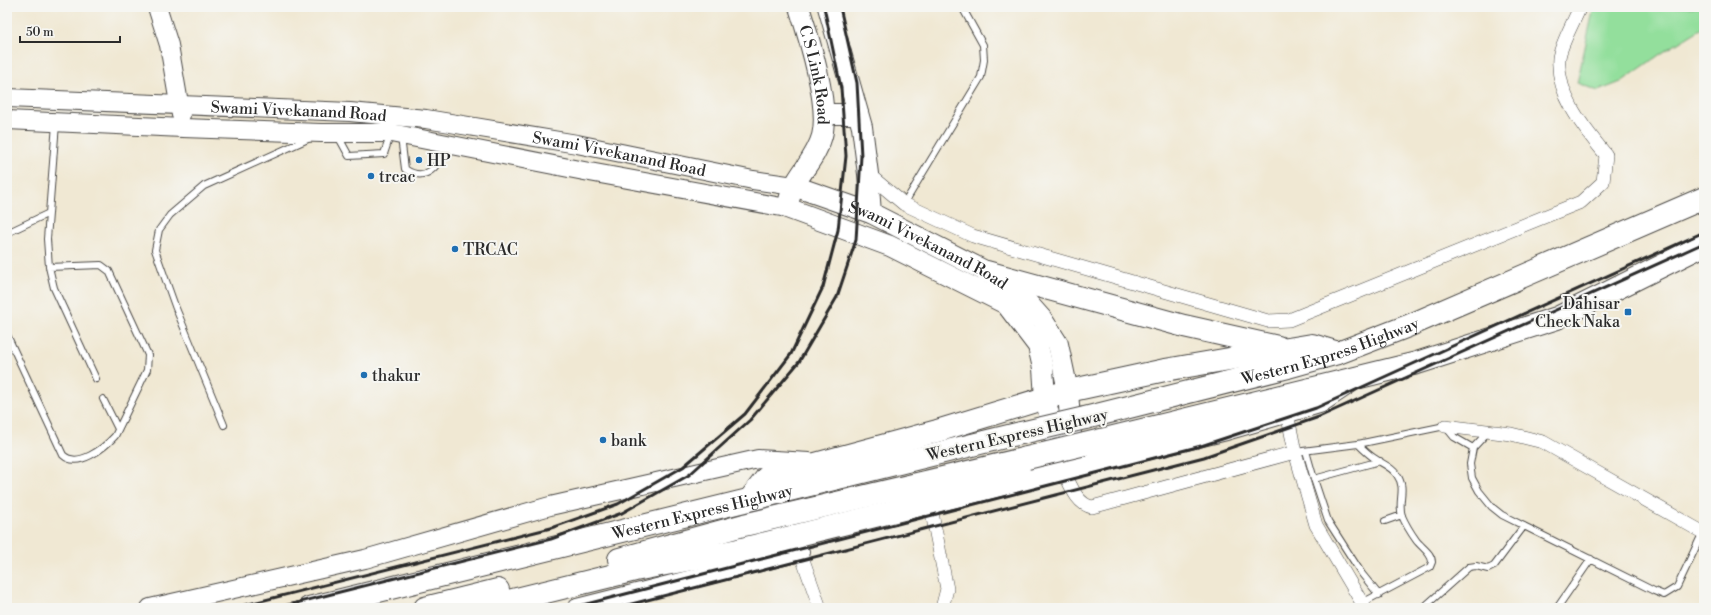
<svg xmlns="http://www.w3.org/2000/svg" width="1711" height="615" viewBox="0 0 1711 615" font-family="'Libre Bodoni',serif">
<rect width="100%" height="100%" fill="#f6f6f2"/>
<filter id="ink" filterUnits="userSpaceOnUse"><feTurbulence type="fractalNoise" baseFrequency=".025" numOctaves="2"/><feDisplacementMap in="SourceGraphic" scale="8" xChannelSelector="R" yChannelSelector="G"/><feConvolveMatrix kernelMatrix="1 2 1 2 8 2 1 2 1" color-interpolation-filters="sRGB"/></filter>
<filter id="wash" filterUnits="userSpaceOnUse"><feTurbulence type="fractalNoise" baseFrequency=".012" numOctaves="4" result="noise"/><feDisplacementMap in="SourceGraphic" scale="16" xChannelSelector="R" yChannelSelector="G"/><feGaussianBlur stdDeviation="0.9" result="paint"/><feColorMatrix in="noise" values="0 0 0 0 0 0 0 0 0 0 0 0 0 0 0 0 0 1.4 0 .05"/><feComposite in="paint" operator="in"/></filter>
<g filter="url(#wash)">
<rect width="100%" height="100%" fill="#f0e8d3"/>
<!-- green -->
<path fill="#93df9c" stroke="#5f8564" d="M1594 7H1704V27L1662 53 1621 82 1598 91 1577 83Z"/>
</g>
<g filter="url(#ink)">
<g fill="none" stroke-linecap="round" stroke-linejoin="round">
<!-- lane casing -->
<g stroke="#494744" stroke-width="8">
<path id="lane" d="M56 124 47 239 49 267 54 288 96 379
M338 136 349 156 384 154 390 136
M401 137 405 169C427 184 438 165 448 147
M904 204 981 77 984 60 983 45 962 7
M7 233 49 213
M7 335 63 455C78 469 104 448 115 436L147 370 148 355 109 271 101 265 49 267
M103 399 118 429
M224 425 175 306 155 250 159 230 170 215 204 186 310 138
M1488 432 1473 448 1470 464 1472 478 1479 491 1492 507 1502 515 1654 591 1664 595 1677 587 1703 532
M1358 444C1363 449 1368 454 1374 458 1382 464 1391 466 1397 475 1407 489 1397 501 1402 516 1406 525 1411 533 1416 540 1421 547 1432 553 1432 562L1430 567 1362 603
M1306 451 1314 479
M1295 452 1358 444 1445 426 1454 437 1473 448
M1385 521 1402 515
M1379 595 1362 574 1328 521 1314 479 1380 461
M1423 608 1469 567 1476 566 1488 569 1494 566 1524 526
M1557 608 1591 559"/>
</g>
<!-- street casing -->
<g stroke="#494744" stroke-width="14">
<path id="street" d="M868 174 904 204 973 236 1268 321 1289 320 1581 202 1603 182 1606 155C1584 128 1556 95 1559 58 1560 46 1575 19 1580 7
M1287 413 1295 452 1316 525 1365 608
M1445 426 1511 434 1543 442 1704 533
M1063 470C1070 483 1076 504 1092 507L1295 452
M930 503 947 589 942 608
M797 543 820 608"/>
</g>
<!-- secondary casing -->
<g stroke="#494744" stroke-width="20">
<g id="secondary">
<path d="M157 7 169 45 181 115"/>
<path id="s1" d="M7 98 350 112 426 119 577 144 753 180 794 186"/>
<path d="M7 120 183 128 321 133H391L584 171 787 208"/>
<path d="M150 608 365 559 550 506 758 459 809 462"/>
<path d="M577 608 800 552"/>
</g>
</g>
<!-- primary casing -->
<g stroke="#494744" stroke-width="22">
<g id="primary">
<path id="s2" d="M799 7C809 38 830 105 822 136 817 155 804 168 795 184 791 191 789 200 787 208L890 246 1006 304 1038 346 1043 368 1045 398 1062 466"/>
<path d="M828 7 862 127 868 174 871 213"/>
<path d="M825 114H858"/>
<path id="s3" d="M794 186 871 213 987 272 1019 293 1042 319 1058 344 1068 391 1073 463"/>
</g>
</g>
<!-- highway casing -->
<g stroke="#494744" stroke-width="24">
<g id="highway">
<path d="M987 272 1184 326 1278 347"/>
<path id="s4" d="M1085 418 1288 367 1338 353 1408 326 1704 198"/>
<path d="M1085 444 1417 363 1557 318 1704 245"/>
<path d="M750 499 767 477 937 431 1068 391 1165 370 1312 345 1335 352"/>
<path d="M619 559 744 525 1027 458"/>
<path id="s5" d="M309 608 1021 433"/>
<path d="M425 608 498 590"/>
<path d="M480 608 635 570 738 550 1226 429 1319 402 1352 380"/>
</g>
</g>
<!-- lane -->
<use href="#lane" stroke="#fff" stroke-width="6"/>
<!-- street -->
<use href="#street" stroke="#fff" stroke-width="13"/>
<!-- secondary -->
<use href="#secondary" stroke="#fff" stroke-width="18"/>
<!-- primary -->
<use href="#primary" stroke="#fff" stroke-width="20"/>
<!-- highway -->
<use href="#highway" stroke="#fff" stroke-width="22"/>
<!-- rail -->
<path stroke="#2b2b2b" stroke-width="3" d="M233 608 551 528 618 504 683 467 745 414 791 354 823 287 838 230 846 156 841 88 824 7
M276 608 551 539 622 513 689 475 750 420 799 362 837 297 856 240 861 156 857 83 840 7
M571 608 1201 446 1316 408 1704 232
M616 608 1204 457 1319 417 1704 243"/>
<!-- highway-bridge casing -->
<g stroke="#494744" stroke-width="24" stroke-linecap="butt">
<path id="highway-bridge" d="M1021 433 1085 418
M1027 458 1085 444"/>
</g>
<!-- highway-bridge -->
<use href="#highway-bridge" stroke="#fff" stroke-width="22"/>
</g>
</g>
<!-- markers -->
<g fill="#1f6fb2" stroke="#f6f6f2" stroke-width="1.5">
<circle cx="419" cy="160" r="4"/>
<circle cx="371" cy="176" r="4"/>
<circle cx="455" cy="249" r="4"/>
<rect x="1624" y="308" width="8" height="8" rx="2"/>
<circle cx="364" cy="375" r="4"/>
<circle cx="603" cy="440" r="4"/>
</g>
<g text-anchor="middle" stroke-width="4" stroke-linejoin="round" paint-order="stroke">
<!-- street labels -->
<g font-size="16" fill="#2b2b2b" stroke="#f6f6f2">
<text dy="6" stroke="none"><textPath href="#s2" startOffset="70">C S Link Road</textPath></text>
<text dy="6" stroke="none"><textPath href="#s1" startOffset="292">Swami Vivekanand Road</textPath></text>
<text dy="6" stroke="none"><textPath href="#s1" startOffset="616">Swami Vivekanand Road</textPath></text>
<text dy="6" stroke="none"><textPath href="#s3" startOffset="147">Swami Vivekanand Road</textPath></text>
<text dy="6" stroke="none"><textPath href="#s4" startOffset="254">Western Express Highway</textPath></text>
<text transform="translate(1017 434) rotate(-13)" y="6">Western Express Highway</text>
<text dy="6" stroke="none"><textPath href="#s5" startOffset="405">Western Express Highway</textPath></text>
</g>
<!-- poi labels -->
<g font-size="16" fill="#2b2b2b" stroke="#f6f6f2" text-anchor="start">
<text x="427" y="166">HP</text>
<text x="379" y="182">trcac</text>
<text x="463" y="255">TRCAC</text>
<text x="1620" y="309" text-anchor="end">Dahisar<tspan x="1620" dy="18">Check Naka</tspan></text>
<text x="372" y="381">thakur</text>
<text x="611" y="446">bank</text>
</g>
</g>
<!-- margin -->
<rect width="1711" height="615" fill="none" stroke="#f6f6f2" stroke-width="24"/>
<!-- scale -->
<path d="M20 36v6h100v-6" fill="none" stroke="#2b2b2b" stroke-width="2"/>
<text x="26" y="36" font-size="12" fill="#2b2b2b" stroke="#f6f6f2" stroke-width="3" paint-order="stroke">50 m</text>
</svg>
